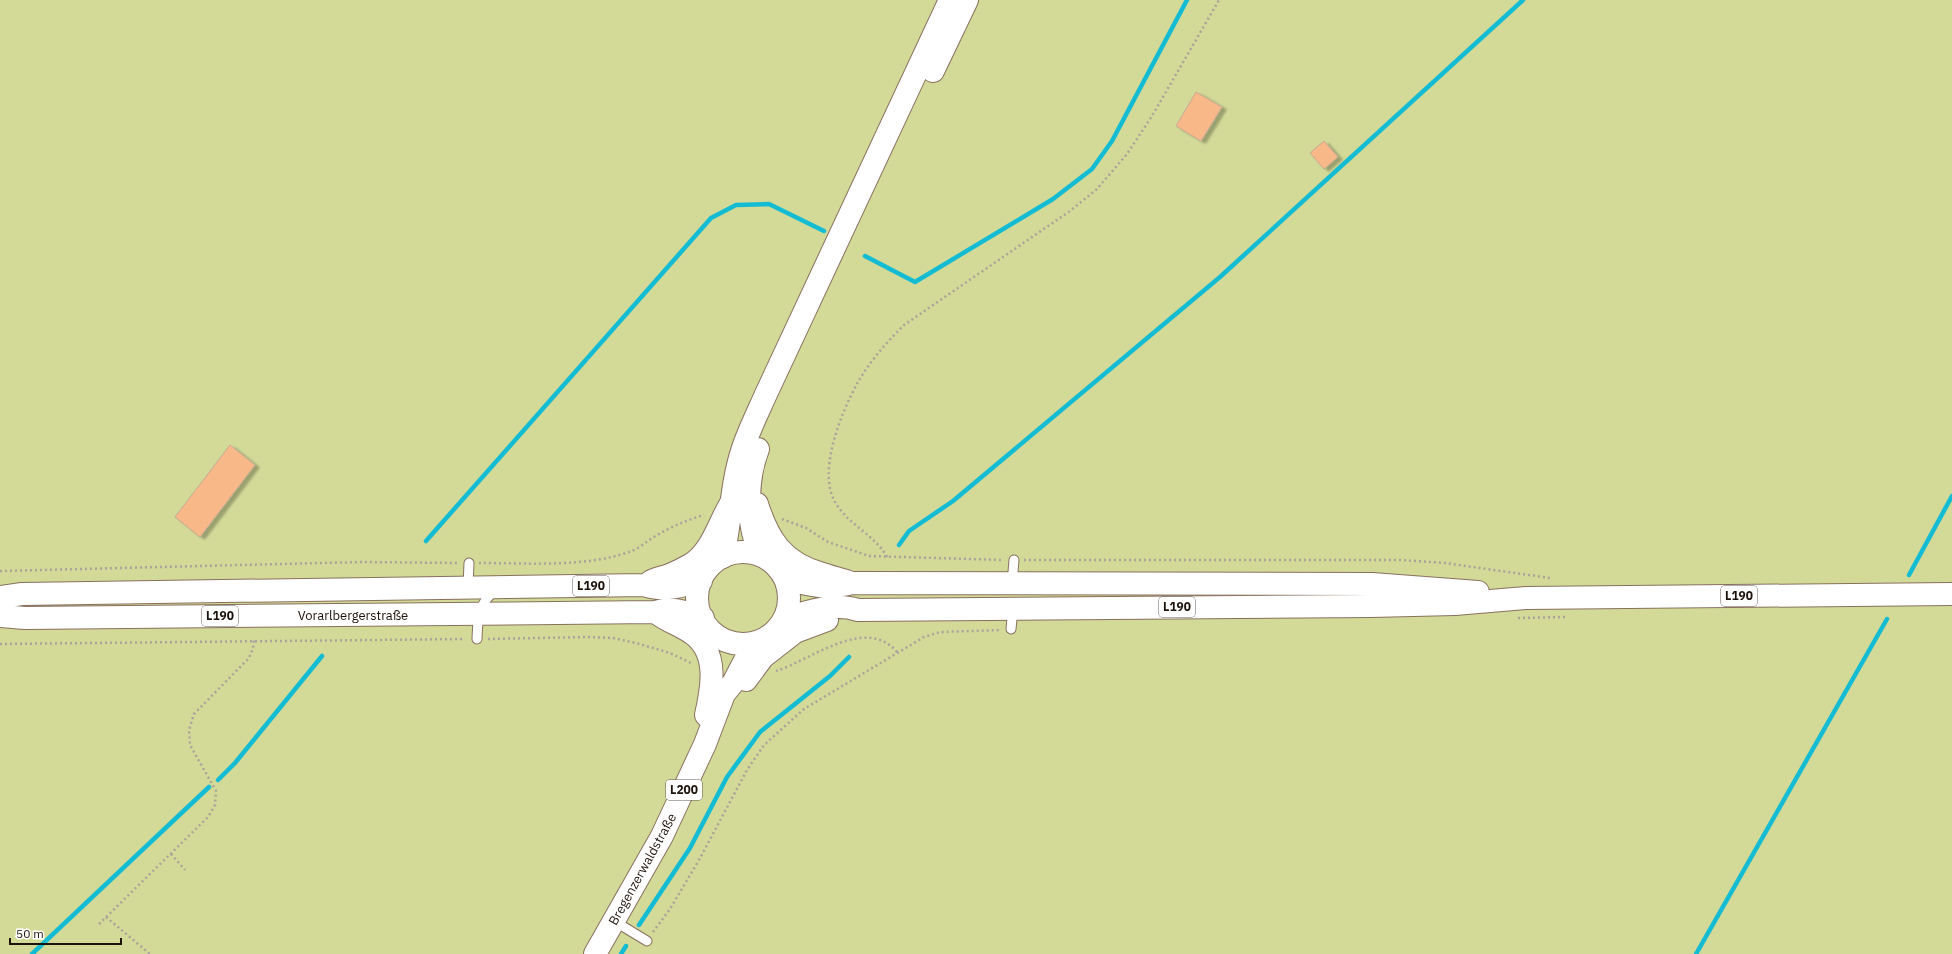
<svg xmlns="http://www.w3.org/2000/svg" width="1952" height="954" viewBox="0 0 1952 954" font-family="'IBM Plex Sans',sans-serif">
<defs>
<filter id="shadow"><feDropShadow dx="4.5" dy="2.5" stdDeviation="1" flood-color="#0004"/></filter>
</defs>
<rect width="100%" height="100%" fill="#fdf7f3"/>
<!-- green -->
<path fill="#d3da98" d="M0 0H1952V954H0Z"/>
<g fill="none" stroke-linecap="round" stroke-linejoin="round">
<!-- stream -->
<path stroke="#14bcd3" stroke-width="4.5" d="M865 256 915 282 1053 199 1092 169 1112 141 1187 0
M426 541 711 218 736 205 769 204 824 231
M899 545 909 531 953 501 1220 277 1523 0
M1909 575 1952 496
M218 780 235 763 322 656
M639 925 690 848 727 777 760 732 830 676 849 657
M32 954 209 787
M621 954 626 946
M1696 954 1887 619"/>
</g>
<!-- building -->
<path fill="#f9b887" stroke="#c4a996" filter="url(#shadow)" d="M1196 92 1222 107 1201 141 1176 126Z
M1324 141 1338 157 1324 169 1310 153Z
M230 445 255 465 200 537 175 517Z"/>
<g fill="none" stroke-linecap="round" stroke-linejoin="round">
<!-- service casing -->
<g stroke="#89705e" stroke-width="11">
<path id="service" d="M1012 584 1014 560
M468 587 469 563
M1011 629 1013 608
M477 639C478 618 477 605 495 591
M614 921 647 941"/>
</g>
<!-- primary casing -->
<g stroke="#89705e" stroke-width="24">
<path id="primary" d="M697 598a46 46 0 1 1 92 0a46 46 0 1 1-92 0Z
M785 579C809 585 828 590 852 583L1372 584 1478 592
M650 582C656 578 661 578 667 576 675 573 683 569 690 565 712 552 718 524 731 503
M0 597 22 594 644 585C665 592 680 586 701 581
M658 614C669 622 682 626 693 634 719 653 712 688 706 715
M0 616 25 618 655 612C673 606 687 613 703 618
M785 618C809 612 834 602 858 610L1371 606 1455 604 1526 598 1952 594
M746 680 763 657 795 632 827 620
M595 954 662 836 705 744 724 694 733 683 754 643"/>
</g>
<!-- motorway casing -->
<g stroke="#89705e" stroke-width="24">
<path id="motorway" d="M933 71 967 0
M758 449C745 483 747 522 760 555
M757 504C768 539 783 563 820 573 831 577 841 579 852 583
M723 557C731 521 731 483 743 448 749 430 758 412 766 394L950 0"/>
</g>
<!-- path -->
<path stroke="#aaa29d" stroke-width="2.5" stroke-dasharray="2 3" stroke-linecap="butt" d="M782 519 806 528 828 542 869 556 1003 560
M887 557C874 534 848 525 835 502 817 470 842 411 858 382 870 361 887 342 904 325L1070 211 1097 189 1127 154 1152 116 1219 0
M1024 560H1402L1445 563 1550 578
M479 563C527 563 590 568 634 550 641 547 647 541 654 537 670 527 687 520 704 515
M0 571 362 562 458 563
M1518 618 1565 617
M488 639 587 637 613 638 636 643 670 653 691 663
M0 644 465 639
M776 671C811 660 866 615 897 652
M171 854 185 870
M106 917 150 954
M99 924 208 817 215 805 216 791 190 745 189 730 194 714 249 658 253 648 254 640
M653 932 670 909 699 860 747 770 764 745 804 709 924 637 940 632 1001 630"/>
<!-- service -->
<use href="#service" stroke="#fff" stroke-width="9"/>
<!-- primary -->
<use href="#primary" stroke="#fff" stroke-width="22"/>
<!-- motorway -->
<use href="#motorway" stroke="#fff" stroke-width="22"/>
</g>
<g text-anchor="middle" stroke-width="3" stroke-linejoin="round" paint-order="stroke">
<!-- shield labels -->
<g fill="#fff" stroke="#615a55" stroke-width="1">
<rect x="573" y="576" width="36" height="20" rx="3"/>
<rect x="1721" y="586" width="36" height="20" rx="3"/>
<rect x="1159" y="597" width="36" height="20" rx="3"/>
<rect x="202" y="606" width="36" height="20" rx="3"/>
<rect x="666" y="780" width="36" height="20" rx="3"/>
</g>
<g font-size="12" font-weight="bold" fill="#1d130c">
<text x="591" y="590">L190</text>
<text x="1739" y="600">L190</text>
<text x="1177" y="611">L190</text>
<text x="220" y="620">L190</text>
<text x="684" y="794">L200</text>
</g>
<!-- street labels -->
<g font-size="13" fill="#1d130c" stroke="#fff">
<text x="353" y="620">Vorarlbergerstraße</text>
<text transform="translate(642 869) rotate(-61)" y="5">Bregenzerwaldstraße</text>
</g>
</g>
<!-- scale -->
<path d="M10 938v6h111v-6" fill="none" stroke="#1d130c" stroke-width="2"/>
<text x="16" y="938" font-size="12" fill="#1d130c" stroke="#ffffff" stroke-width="3" paint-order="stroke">50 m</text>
</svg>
